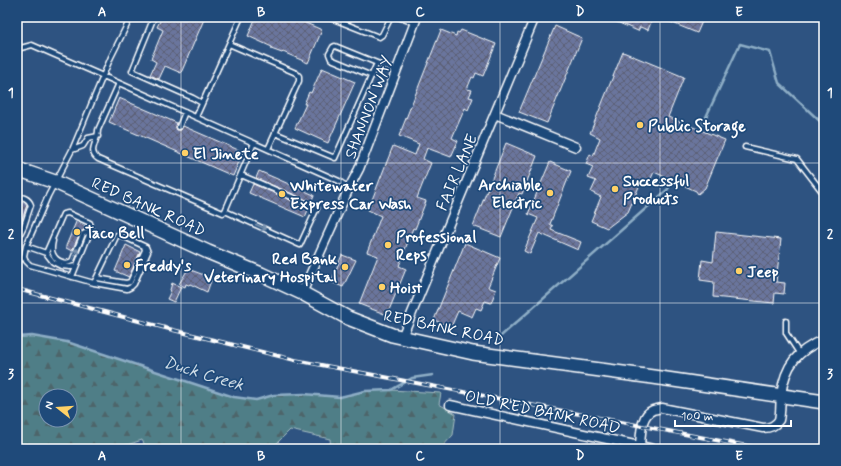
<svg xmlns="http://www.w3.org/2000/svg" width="841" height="466" viewBox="0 0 841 466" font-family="Mynerve,sans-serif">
<defs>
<pattern id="forest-firs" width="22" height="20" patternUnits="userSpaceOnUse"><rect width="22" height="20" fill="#507e87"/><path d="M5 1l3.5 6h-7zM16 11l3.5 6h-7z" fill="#4e656a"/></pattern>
<pattern id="building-cross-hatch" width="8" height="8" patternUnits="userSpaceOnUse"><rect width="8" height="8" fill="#6b759d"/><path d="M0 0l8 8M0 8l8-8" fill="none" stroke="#5c6074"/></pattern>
</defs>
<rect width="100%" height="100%" fill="#2e5381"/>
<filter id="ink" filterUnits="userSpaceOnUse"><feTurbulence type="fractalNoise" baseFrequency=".025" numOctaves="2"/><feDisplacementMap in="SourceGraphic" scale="8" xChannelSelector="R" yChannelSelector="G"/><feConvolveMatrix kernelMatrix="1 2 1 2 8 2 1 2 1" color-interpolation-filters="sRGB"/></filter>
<g filter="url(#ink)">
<!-- forest -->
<path fill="url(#forest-firs)" stroke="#a8bec3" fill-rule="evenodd" d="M32 336 67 342 234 397 256 400 274 395 304 394 340 397 365 391 391 390 441 393 439 404 456 414 453 435 440 449H331L330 439 290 430 271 449H147L142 440 115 449H17V337ZM46 396H70V420H46Z"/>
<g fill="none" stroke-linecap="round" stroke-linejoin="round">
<!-- stream -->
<path stroke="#8eaec6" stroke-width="2.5" d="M699 132 740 44 770 52 779 83 824 125
M501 336 668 189 674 178
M17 337 32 336 67 342 234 397 256 400 274 395 304 394 340 397 365 391 391 390 412 378 433 375"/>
</g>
<!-- building -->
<path fill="url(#building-cross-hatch)" stroke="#fff" d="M162 17H205L181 73 165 66 159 79 150 75 156 62 151 59 163 30 157 27Z
M256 17H292L322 30 308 63 283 52 282 53 271 49 272 47 248 36Z
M605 17H653L648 30 640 27 638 31Z
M658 17H704L697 33Z
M555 26 582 38 547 123 519 112Z
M441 30 456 36 457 32 459 33 461 30 496 44 483 76 476 73 474 78 472 77 467 89 472 90 469 97 473 98 468 110 465 108 452 138 458 141 451 157 427 148 423 159 431 163 417 198 426 201 415 229 413 228 399 266 406 269 387 315 359 304 378 256 367 252 381 216 368 210 393 146 415 155 419 144 399 136Z
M623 52 684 77 668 117 725 140 705 188 698 194 696 191 654 172 648 185 641 182 628 212 607 228 591 221 601 197 591 192 596 181 588 178 593 167 586 164 590 154 593 156 600 138 590 133Z
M322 68 355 82 328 143 295 128 306 104H304L309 92 311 93Z
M119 98 177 123 176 127 177 130H181L183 126 243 152 233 176 109 122Z
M506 143 537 156 522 194 519 193 501 237 473 226Z
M550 162 571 171 550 224 553 226 551 230 581 242 578 250 539 233 530 254 524 251 538 218 528 214Z
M259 171 314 195 311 202 256 178Z
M253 184 309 208 305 217 249 193Z
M21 201 27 205 18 231 17 203Z
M76 222 85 226 84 230 80 233 72 251 66 248V246Z
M716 232 781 239 776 282 785 283 784 294 775 293 774 303 713 297 714 282 700 280 702 260 713 262Z
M465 243 500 258 488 287 496 290 491 303 485 301 481 310 476 308 472 317 458 311 451 327 434 320Z
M126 245 140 252 129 277 115 271Z
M342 255 356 260 343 287 331 282Z
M188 269 212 278 207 292 190 284 189 285 186 284 185 287 179 284Z
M172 283 181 287 174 302 167 299 171 291 170 290Z"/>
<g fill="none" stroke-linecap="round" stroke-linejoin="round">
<!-- service casing -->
<g stroke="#fff" stroke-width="7">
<path id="service" d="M154 17 132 71 193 98 202 103
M328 17 379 37 382 35 391 17
M398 17 414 23
M822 17 824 20
M229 44 296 73 299 76V81L268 149
M17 49 32 45 119 83 339 181 349 188
M372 76 331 59 329 54 333 47 335 46 377 63
M119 83 98 130C98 142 87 151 98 159L223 213 225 211 254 143
M196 117 241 17
M179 127 185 112
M275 133 335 158 377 63 396 71
M745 147 797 159 824 194
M72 150 83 146 88 138 98 136
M17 199C22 195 29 199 31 205L24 226 17 240
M225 211 300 245 317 208 241 175
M53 241C52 245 51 250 53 254 56 261 65 265 72 261L83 234 91 230
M26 246 46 253 53 262 61 266 70 267 76 266
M46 253 63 214 68 213 90 223 91 226V230L72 277
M17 260 21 259 24 256
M97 278 126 283 130 282 145 250 144 246
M94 283 117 235H120L146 247 148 252 134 284 131 287 127 289 94 283 30 265 26 261 24 256 26 246 48 196 72 150 111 57 131 17
M786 321V333L799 353"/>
</g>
<!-- minor casing -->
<g stroke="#fff" stroke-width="11">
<path id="minor" d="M495 114 576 147
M302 293 349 188 359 169 417 17
M402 337 535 17
M450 405 653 449
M640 446C641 436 640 415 653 410 655 409 659 409 662 408L763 428C770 428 775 426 779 420 781 411 780 403 781 395 785 365 797 351 824 339"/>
</g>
<!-- trunk casing -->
<g stroke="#fff" stroke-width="16">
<path id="trunk" d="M17 169 55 182 208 252 261 274 302 293 348 318 392 335 473 353 653 377 824 402"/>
</g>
<!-- service -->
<use href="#service" stroke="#1f4a7a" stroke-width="4"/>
<!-- minor -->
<use href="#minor" stroke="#1f4a7a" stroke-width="8"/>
<!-- trunk -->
<use href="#trunk" stroke="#1f4a7a" stroke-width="13"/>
<!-- rail casing -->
<g stroke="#fff" stroke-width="4">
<path id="rail" d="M17 289 173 330 295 360 763 449"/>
</g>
<!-- rail -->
<use href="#rail" stroke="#1f4a7a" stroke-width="2.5" stroke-dasharray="8" stroke-linecap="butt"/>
</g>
<!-- one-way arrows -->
<defs><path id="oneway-shaft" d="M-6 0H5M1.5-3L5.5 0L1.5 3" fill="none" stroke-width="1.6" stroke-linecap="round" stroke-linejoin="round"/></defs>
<g stroke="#7992af">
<use href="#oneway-shaft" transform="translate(261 227) rotate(24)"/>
<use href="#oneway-shaft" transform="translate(75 254) rotate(-67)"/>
</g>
</g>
<!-- grid -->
<path fill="none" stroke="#fff" stroke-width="1" stroke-opacity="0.55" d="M181 17V449M341 17V449M500 17V449M660 17V449M17 163H824M17 303H824"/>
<!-- markers -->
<g fill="#ffd166" stroke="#1f4a7a" stroke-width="1.5">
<circle cx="640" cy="125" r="4"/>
<circle cx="185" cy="153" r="4"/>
<circle cx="615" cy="189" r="4"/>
<circle cx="550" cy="193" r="4"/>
<circle cx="282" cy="194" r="4"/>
<circle cx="77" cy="232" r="4"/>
<circle cx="388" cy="245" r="4"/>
<circle cx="127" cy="265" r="4"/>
<circle cx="345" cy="267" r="4"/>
<circle cx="739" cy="271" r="4"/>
<circle cx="382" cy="287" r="4"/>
</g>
<g text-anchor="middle" stroke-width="3.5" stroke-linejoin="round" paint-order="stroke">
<!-- street labels -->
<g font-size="16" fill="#fff" stroke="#1f4a7a">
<text transform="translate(368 107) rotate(-69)" y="6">SHANNON WAY</text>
<text transform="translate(456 172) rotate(-67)" y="6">FAIR LANE</text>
<text transform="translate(149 206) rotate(24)" y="6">RED BANK ROAD</text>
<text transform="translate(444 327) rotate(12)" y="6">RED BANK ROAD</text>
<text transform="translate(543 411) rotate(12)" y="6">OLD RED BANK ROAD</text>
</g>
<!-- poi labels -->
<g font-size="16" font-weight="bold" fill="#fff" stroke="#1f4a7a" text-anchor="start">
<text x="648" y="131">Public Storage</text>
<text x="193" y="159">El Jinete</text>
<text x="623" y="186">Successful<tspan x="623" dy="18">Products</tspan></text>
<text x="542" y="190" text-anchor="end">Archiable<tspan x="542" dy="18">Electric</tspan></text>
<text x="290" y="191">Whitewater<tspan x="290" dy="18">Express Car Wash</tspan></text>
<text x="85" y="238">Taco Bell</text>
<text x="396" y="242">Professional<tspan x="396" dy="18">Reps</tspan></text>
<text x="337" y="264" text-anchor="end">Red Bank<tspan x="337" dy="18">Veterinary Hospital</tspan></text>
<text x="135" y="271">Freddy's</text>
<text x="747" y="277">Jeep</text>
<text x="390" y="293">Hoist</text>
</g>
<!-- water labels -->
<g font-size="17" font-style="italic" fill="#d0dde7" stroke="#1f4a7a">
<text transform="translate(204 373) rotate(17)" y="6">Duck Creek</text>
</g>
</g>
<!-- margin -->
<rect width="841" height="466" fill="none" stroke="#1f4a7a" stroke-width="44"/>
<!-- north arrow -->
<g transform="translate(58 408) rotate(287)"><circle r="19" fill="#1f4a7a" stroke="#7992af"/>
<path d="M0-3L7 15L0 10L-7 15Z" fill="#ffd166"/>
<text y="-6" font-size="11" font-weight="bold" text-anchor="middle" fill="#ffffff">N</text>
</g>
<!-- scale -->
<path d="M675 420v6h116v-6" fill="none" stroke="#ffffff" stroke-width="2"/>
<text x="681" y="420" font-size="12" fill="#ffffff" stroke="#1f4a7a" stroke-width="3" paint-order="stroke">100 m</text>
<rect x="22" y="22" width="797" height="422" fill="none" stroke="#fff" stroke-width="1.5"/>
<g font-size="13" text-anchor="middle" font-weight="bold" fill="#fff">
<text x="102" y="16">A</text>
<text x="261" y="16">B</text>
<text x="420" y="16">C</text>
<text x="580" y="16">D</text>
<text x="739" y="16">E</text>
<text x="11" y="97">1</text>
<text x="830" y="97">1</text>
<text x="11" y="238">2</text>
<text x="830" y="238">2</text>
<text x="11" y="378">3</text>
<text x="830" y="378">3</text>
<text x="102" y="460">A</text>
<text x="261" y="460">B</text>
<text x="420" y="460">C</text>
<text x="580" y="460">D</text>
<text x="739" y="460">E</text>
</g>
</svg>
